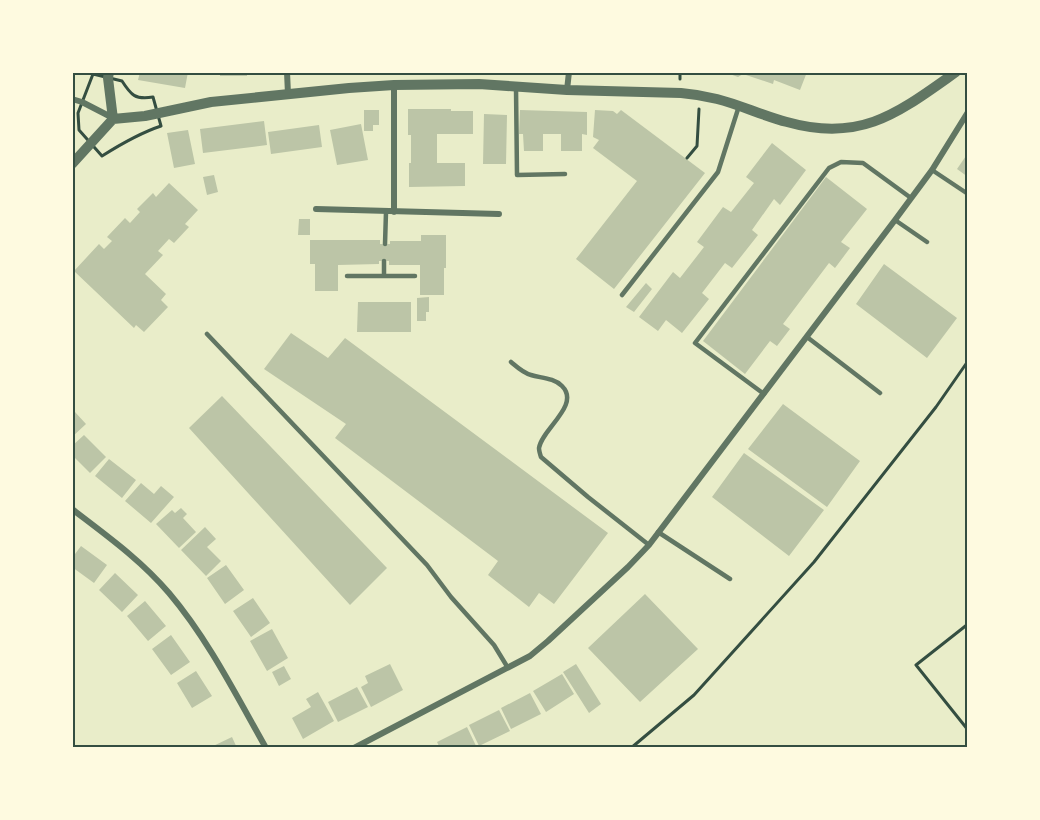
<svg xmlns="http://www.w3.org/2000/svg" width="1040" height="820" viewBox="0 0 1040 820" font-family="'PT Serif',serif">
<rect width="100%" height="100%" fill="#e9edc9"/>
<!-- building -->
<path fill="#bcc5a7" d="M140 72H188L185 88 138 80Z
M220 72H247V76H220Z
M724 72H807L800 90 774 80 773 84 743 74 738 77Z
M408 109H451V111H473V134H437V163H465V186L409 187V163H411V135H408Z
M364 110H379V125H373V131H364Z
M520 110 587 112V135L582 134V151H561V134H543V151H524L523 134H519Z
M595 110 613 111 617 114 621 110 705 173 614 289 576 259 637 181 593 148 599 140 593 137Z
M484 114 507 115 506 164H483Z
M264 121 267 145 203 153 200 129Z
M361 124 368 160 337 165 330 130Z
M319 125 322 147 271 154 268 132Z
M188 130 195 164 174 168 167 133Z
M772 143 806 170 780 205 774 199 752 230 758 235 732 268 725 263 702 293 709 299 682 333 666 320 658 331 639 317 673 272 680 278 704 247 697 242 723 207 731 212 754 183 746 177Z
M968 153V177L957 169Z
M214 175 218 192 207 195 203 177Z
M826 177 867 209 841 242 850 248 835 268 829 263 783 324 790 329 777 346 770 341 745 374 703 341Z
M169 183 198 210 185 224 189 227 174 243 169 239 158 251 163 255 145 274 166 294 161 300 168 307 144 332 136 325 134 328 74 271 99 244 104 249 112 241 107 237 125 218 130 223 140 212 137 209 153 193 156 197Z
M299 219H310V235H298Z
M421 235H446V268H444V295H420V265H389V261H379V264L338 265V291H315V264H310V240H380V244H390V241H421Z
M884 264 957 318 927 358 856 304Z
M646 283 652 289 634 312 626 307Z
M429 297V312H426V321H417V298Z
M358 302H411V332H357Z
M291 333 328 358 345 338 608 533 554 604 539 593 529 607 488 575 498 561 335 438 346 424 264 369Z
M222 396 387 568 350 605 189 428Z
M783 404 860 461 827 507 748 449Z
M75 412 86 424 72 437V415Z
M84 435 106 457 90 473 72 455V446Z
M744 453 824 510 789 556 712 497Z
M109 459 136 480 122 498 95 476Z
M141 483 154 494 161 486 174 497 151 523 125 501Z
M181 508 187 514 183 518 196 532 179 548 156 524 172 510 175 513Z
M205 527 216 539 207 547 221 561 206 576 181 550Z
M81 546 107 565 94 583 72 567V558Z
M226 565 244 590 225 604 207 578Z
M115 573 138 595 122 612 99 590Z
M645 594 698 649 640 702 588 648Z
M253 598 270 623 251 637 233 611Z
M145 601 166 626 148 641 127 616Z
M272 629 288 658 267 671 250 641Z
M171 635 190 662 171 675 152 649Z
M390 664 403 690 371 707 361 687 368 683 365 676Z
M576 664 601 704 589 713 563 672Z
M284 666 291 679 279 686 272 672Z
M196 671 212 696 192 708 177 683Z
M562 674 574 694 546 712 533 691Z
M357 687 368 707 338 722 328 702Z
M318 692 334 721 303 739 292 718 311 707 306 699Z
M530 693 541 714 511 729 501 708Z
M499 710 510 731 479 746 469 725Z
M467 727 477 748H440L437 742Z
M232 737 237 748H209Z"/>
<g fill="none" stroke-linecap="round" stroke-linejoin="round">
<!-- path -->
<path stroke="#344e41" stroke-width="3" d="M680 72V79
M93 74 122 81C131 95 135 100 153 97L161 126C140 133 121 144 102 156L79 130 78 113Z
M687 158 697 146 699 109
M968 624 916 665 968 730
M631 748 694 695 814 562 936 407 968 361"/>
<!-- service -->
<path stroke="#617663" stroke-width="4.5" d="M516 88 517 175 565 174
M932 170 968 194
M895 220 927 242
M385 244 386 212
M347 276H415
M384 276V261
M622 295 718 172 739 106
M207 334 427 565 451 597 494 645 508 668
M807 337 880 393
M511 362C517 367 523 373 531 375 541 378 554 378 562 386 581 405 542 429 539 448 539 451 540 454 541 457L588 497 649 545
M764 394 695 343 829 168 841 162 863 163 911 198
M658 532 730 579"/>
<!-- minor -->
<path stroke="#617663" stroke-width="6" d="M287 72 288 94
M567 90 569 72
M72 99 82 102 113 118
M316 209 499 214
M394 212V85
M72 509C106 535 141 560 169 593 208 639 236 695 266 748
M354 748 530 656 548 641 628 567 649 545 895 220 932 170 968 112"/>
<!-- tertiary -->
<path stroke="#617663" stroke-width="10" d="M109 72 108 78 113 119
M72 164 113 119 145 116 211 102 349 88 394 85 479 84 567 90 681 93C693 94 705 96 717 99 741 105 763 116 787 122 861 143 898 113 956 72"/>
</g>
<!-- border -->
<rect width="1040" height="820" fill="none" stroke="#fefae0" stroke-width="147"/>
<rect x="74" y="74" width="892" height="672" fill="none" stroke="#344e41" stroke-width="2"/>
</svg>
